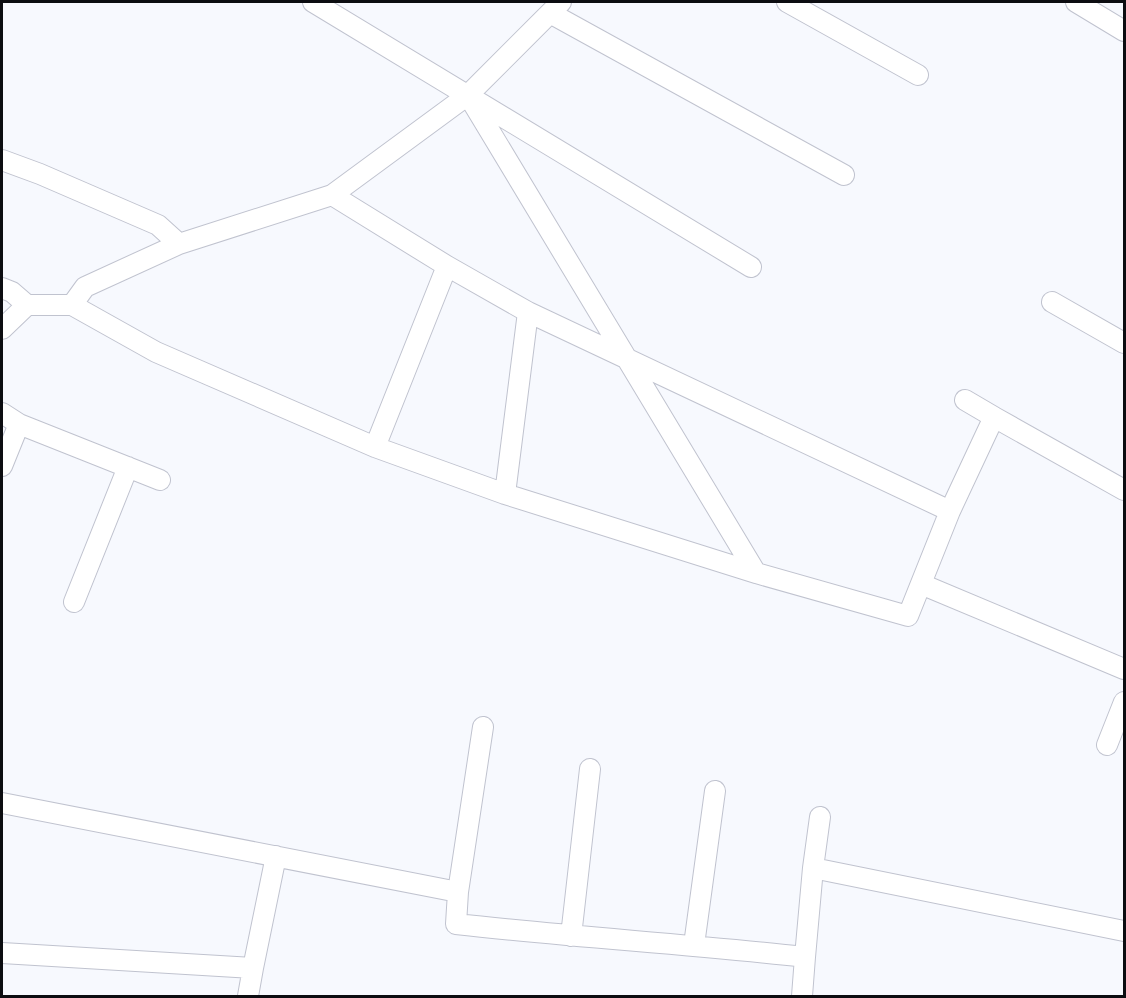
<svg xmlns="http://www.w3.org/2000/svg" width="1126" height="998" viewBox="0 0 1126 998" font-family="Rubik,sans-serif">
<rect width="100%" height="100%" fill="#f7f9fe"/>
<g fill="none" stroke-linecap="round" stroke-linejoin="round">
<!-- minor casing -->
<g stroke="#c0c3cf" stroke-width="22">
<path id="minor" d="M313 2 751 267
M787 2 918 75
M1076 2 1124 31
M550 13 844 175
M468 95 756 573
M2 160 40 174 158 225 179 244
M332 195 447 266 528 312 505 494
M2 288 12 292 27 305H72L156 352 375 447 505 494 756 573 908 616 950 511 994 417 1124 490
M1052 302 1124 343
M72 305 85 287 179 244 332 195 468 95 561 2
M528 312 950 511
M2 329 27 305
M965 400 994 417
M2 413 19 424 160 480
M375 447 447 266
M2 466 19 424
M921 584 1124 669
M74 602 128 467
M483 727 458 892 456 924C572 937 688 944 805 957L813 868 1124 931
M1107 745 1124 702
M2 803 458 892
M813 868 820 817
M571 936 590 769
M694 945 715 791
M2 953 253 968 276 856
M248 996 253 968
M802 996 805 957"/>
</g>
<!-- minor -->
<use href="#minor" stroke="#fff" stroke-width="20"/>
</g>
<!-- border -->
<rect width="1126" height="998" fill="none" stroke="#0c0d11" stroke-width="6"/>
</svg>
